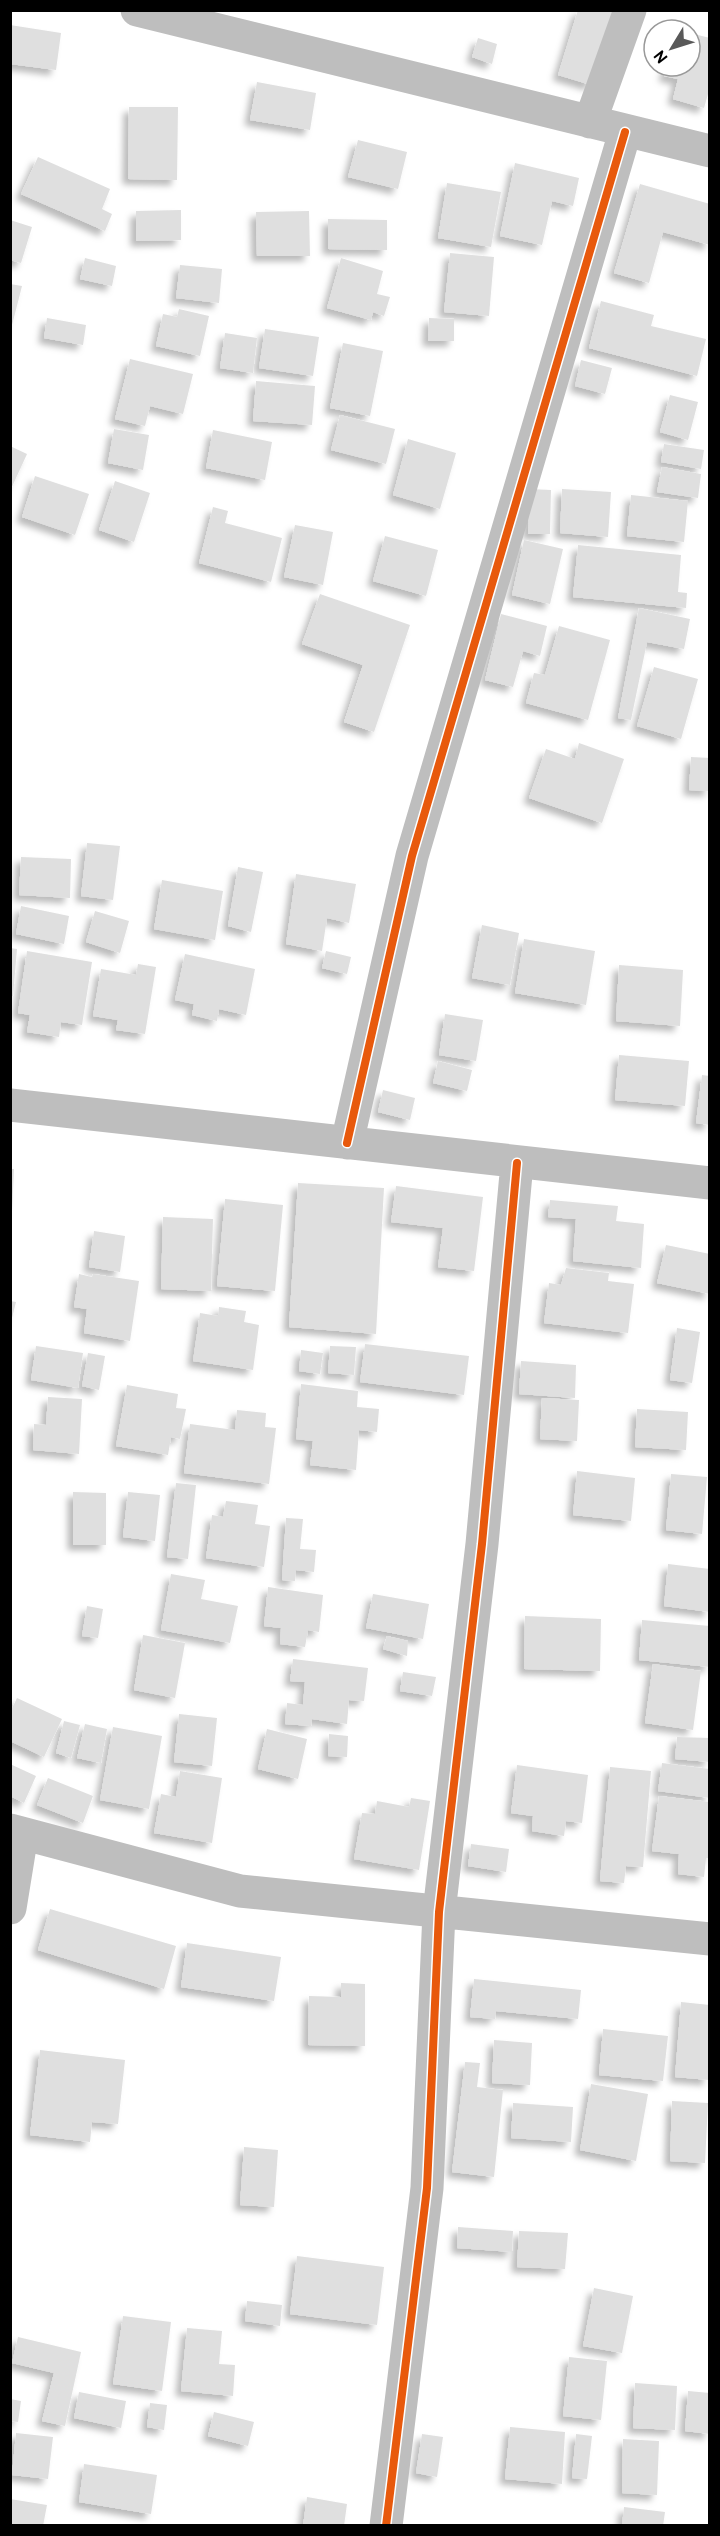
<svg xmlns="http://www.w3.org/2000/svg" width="720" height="2536" viewBox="0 0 720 2536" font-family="Overpass,sans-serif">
<defs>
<filter id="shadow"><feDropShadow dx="-5.5" dy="5.5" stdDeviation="3" flood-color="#0004"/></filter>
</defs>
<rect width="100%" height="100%" fill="#fff"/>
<!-- building -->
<path fill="#dfdfdf" filter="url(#shadow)" d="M578 10H614L591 85 558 75Z
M10 25 61 33 56 70 10 64Z
M690 33 710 38V87L704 108 673 99 678 79 664 76 667 66H690Z
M478 38 497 44 492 64 472 57Z
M257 82 316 93 310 130 250 120Z
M129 107H178L177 180 128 179Z
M358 140 407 152 398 189 348 177Z
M38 157 110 189 102 209 112 214 105 231 21 194Z
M515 163 579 178 573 206 552 201 542 245 500 236Z
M447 183 501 192 491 247 438 238Z
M640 184 710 204V245L663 232 649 283 614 273Z
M181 210V240L136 241V211Z
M309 211 310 256H257L256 212Z
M328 219 387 220V250L328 249Z
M10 220 32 227 21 263 10 260Z
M450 253 494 257 489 316 444 312Z
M85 258 116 266 112 286 80 279Z
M341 258 383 271 377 294 390 297 384 316 373 312 371 320 327 308Z
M180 265 222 269 219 303 176 298Z
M10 284 22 286 11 329H10Z
M601 301 654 315 651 326 706 339 697 376 589 348Z
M179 309 209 316 200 356 156 346 163 314 177 317Z
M47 318 86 325 83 345 44 338Z
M429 318 454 319V341H428Z
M265 329 319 337 313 376 259 368Z
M225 333 257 338 253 373 220 368Z
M343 343 383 351 370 416 330 408Z
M130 359 193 374 183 414 150 406 145 426 115 419Z
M581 360 612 368 605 394 575 386Z
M256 381 315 386 312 425 253 421Z
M670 395 698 402 688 440 660 432Z
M340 415 395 429 386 464 331 450Z
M114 429 149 435 143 470 108 463Z
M213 430 272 442 265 480 206 468Z
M408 439 456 453 440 509 393 495Z
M664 444 704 450 701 469 661 462Z
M10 446 27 454 10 491Z
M662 467 701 474 698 498 657 492Z
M35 476 89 494 75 535 22 517Z
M115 481 150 493 134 542 99 530Z
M530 489 551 490 550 534H528Z
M562 489 611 492 608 537 560 533Z
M631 495 688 501 684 542 627 536Z
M213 507 228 511 225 523 282 538 271 582 199 563Z
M295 525 333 532 323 585 284 577Z
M385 536 438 550 426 596 373 581Z
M524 540 563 549 550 604 512 595Z
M578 545 681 555 678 592 687 593 686 608 573 597Z
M320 594 410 625 374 732 344 722 363 665 302 644Z
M639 608 690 619 684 649 647 642 631 720 618 718Z
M501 614 547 626 540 656 523 651 513 687 485 680Z
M559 626 610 640 588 720 526 703 534 673 545 675Z
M654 667 698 679 681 739 637 726Z
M579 743 624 759 602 823 529 798 546 749 575 759Z
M691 757 710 758V791L689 790Z
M87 843 120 846 113 900 81 896Z
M21 857 71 859 70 898 19 895Z
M238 867 263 872 251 932 228 926Z
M296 874 356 884 349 923 327 918 322 951 286 944Z
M162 880 223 891 215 940 154 929Z
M21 906 69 916 64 944 16 934Z
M95 911 129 921 120 953 86 942Z
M482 925 519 933 510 985 472 978Z
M524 939 595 951 586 1005 515 993Z
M10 948 17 949 13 996H10Z
M27 951 92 962 82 1025 61 1022 59 1037 27 1032 30 1015 18 1013Z
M326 951 351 957 347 974 322 968Z
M185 954 255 969 246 1015 219 1009 217 1021 192 1015 194 1004 175 1000Z
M138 964 156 967 145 1034 116 1030 118 1020 93 1016 101 969 136 975Z
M619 965 683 970 680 1026 616 1021Z
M445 1014 483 1020 476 1061 439 1055Z
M619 1055 689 1061 685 1106 615 1100Z
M438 1061 472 1070 467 1091 433 1083Z
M702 1075 710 1076V1125L696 1123Z
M383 1090 415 1098 410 1120 378 1112Z
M10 1169H14L12 1212H10Z
M298 1183 384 1188 376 1334 289 1327Z
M396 1186 483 1197 474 1271 438 1267 443 1228 391 1222Z
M225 1199 283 1205 275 1291 217 1286Z
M550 1200 618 1206 616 1221 644 1224 641 1268 573 1261 576 1219 548 1217Z
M163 1217 213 1219 211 1291 161 1289Z
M94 1231 125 1236 120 1272 89 1267Z
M666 1245 710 1254V1294L657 1283Z
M566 1268 609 1273 608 1281 634 1284 628 1333 544 1323 549 1283 561 1285Z
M79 1274 92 1277 93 1274 139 1281 130 1341 84 1333 87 1309 74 1307Z
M10 1301 16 1302 11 1322H10Z
M219 1307 246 1311 244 1322 259 1325 253 1370 193 1361 200 1313 218 1316Z
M677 1328 700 1332 692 1383 670 1380Z
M365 1344 469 1356 464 1395 360 1382Z
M36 1346 83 1353 78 1388 31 1380Z
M330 1346 356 1347 354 1375 328 1373Z
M301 1350 323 1353 320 1374 299 1371Z
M88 1353 105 1356 99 1390 82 1386Z
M521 1361 576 1365 575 1398 519 1394Z
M301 1384 358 1391 357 1407 379 1409 377 1432 359 1430 356 1470 310 1465 313 1441 296 1439Z
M127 1385 178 1394 176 1408 186 1409 180 1439 171 1437 168 1455 116 1446Z
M48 1397 82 1399 79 1454 33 1450 34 1424 46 1425Z
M542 1398 579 1400 577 1441 540 1439Z
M637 1409 688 1412 686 1450 635 1447Z
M237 1410 266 1413 265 1427 276 1428 269 1484 184 1473 190 1424 235 1430Z
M577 1471 635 1478 631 1521 573 1515Z
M671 1474 707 1477 702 1534 666 1530Z
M176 1483 196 1485 188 1559 167 1557Z
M73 1492 106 1493V1545H73Z
M128 1492 160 1495 155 1541 123 1537Z
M226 1501 258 1505 255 1524 270 1526 264 1567 206 1558 212 1515 223 1517Z
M286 1518 303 1519 300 1549 316 1550 314 1572 296 1570 295 1581 282 1580Z
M668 1564 710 1569V1612L664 1606Z
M171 1574 205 1580 201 1599 238 1606 230 1643 161 1630Z
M268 1587 323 1595 319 1632 308 1630 305 1647 280 1644 281 1628 264 1626Z
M373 1594 429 1604 423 1639 366 1628Z
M87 1606 103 1609 98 1638 82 1636Z
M525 1616 601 1619 600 1671 524 1669Z
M642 1620 710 1626V1667L639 1660Z
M143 1635 185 1643 175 1698 134 1690Z
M387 1636 408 1641 407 1656 383 1649Z
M293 1659 368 1668 364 1701 349 1700 347 1724 312 1719 311 1726 285 1724 287 1703 303 1705 305 1682 290 1681Z
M653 1664 701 1671 693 1730 645 1723Z
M403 1672 436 1677 432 1696 400 1691Z
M17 1698 62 1719 44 1757 10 1741V1713Z
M179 1714 217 1718 212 1766 174 1762Z
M64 1721 80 1725 71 1758 56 1753Z
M85 1724 107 1729 101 1763 77 1758Z
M113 1727 162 1736 149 1809 100 1800Z
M267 1729 307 1739 298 1779 258 1769Z
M329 1734 348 1736 347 1757 328 1756Z
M677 1737 710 1738V1762L675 1759Z
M662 1763 710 1769V1798L658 1791Z
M10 1764 36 1776 24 1803 10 1796Z
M517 1765 588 1775 582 1823 566 1821 564 1836 532 1831 533 1816 511 1813Z
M610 1767 651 1771 643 1867 626 1866 624 1883 600 1881Z
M180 1771 222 1778 212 1843 154 1833 161 1794 176 1797Z
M48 1778 93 1796 83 1823 37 1805Z
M659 1796 710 1802V1858H706L704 1877 678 1874 679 1854 652 1851Z
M411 1798 430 1801 419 1870 354 1859 362 1813 375 1814 377 1801 409 1807Z
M471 1844 509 1849 506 1872 468 1866Z
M50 1909 176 1946 164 1989 38 1950Z
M187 1943 281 1957 274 2001 181 1987Z
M474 1979 581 1990 578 2019 496 2011 495 2019 470 2017Z
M341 1983 365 1984V2046L308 2045 309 1996 341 1997Z
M681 2002 710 2005 709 2080 675 2077Z
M603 2029 668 2036 663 2081 599 2075Z
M494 2040 532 2043 530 2085 492 2083Z
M40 2050 125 2060 118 2124 92 2122 90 2142 30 2135Z
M465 2062 480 2063 477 2087 503 2090 494 2177 452 2172Z
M591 2084 648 2094 636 2161 580 2150Z
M672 2101 708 2103 705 2163 670 2161Z
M513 2103 573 2107 571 2142 511 2138Z
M244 2147 278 2150 274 2207 240 2205Z
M458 2227 513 2231 512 2252 457 2248Z
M519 2231 568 2233 565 2269 517 2267Z
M297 2256 384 2267 377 2325 290 2314Z
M594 2288 633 2296 622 2353 583 2346Z
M247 2301 282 2305 280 2326 245 2321Z
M123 2316 171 2322 162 2391 113 2384Z
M187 2328 222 2331 219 2364 235 2365 233 2396 181 2391Z
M18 2337 81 2352 65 2426 42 2421 54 2373 12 2363Z
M569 2357 607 2361 601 2420 563 2416Z
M635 2383 677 2386 675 2430 633 2428Z
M688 2391 710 2393V2434L685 2431Z
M79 2392 126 2401 121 2428 74 2418Z
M10 2399 21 2401 18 2422 10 2421Z
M150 2403 167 2405 164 2430 147 2427Z
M214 2412 254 2422 248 2446 208 2436Z
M510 2427 565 2432 562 2484 505 2479Z
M16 2433 53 2437 48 2479 12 2475Z
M422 2434 443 2437 437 2477 416 2473Z
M576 2434 592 2436 587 2479 572 2478Z
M623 2439 659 2441 657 2495 622 2493Z
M84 2464 157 2475 151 2514 79 2502Z
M307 2497 347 2504 344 2526H303Z
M10 2499 47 2505 43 2526H10Z
M624 2507 665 2512 663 2526H622Z"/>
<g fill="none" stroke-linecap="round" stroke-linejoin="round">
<!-- minor -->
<path stroke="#bebebe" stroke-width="33" d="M137 10 710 151
M590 122 630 10
M10 1105 710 1183
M347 1143 412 856 625 132
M10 1830 240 1891 710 1939
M10 1908 22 1834
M386 2526 427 2188 439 1912 482 1544 517 1163"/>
<!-- cycleway casing -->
<g stroke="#fff" stroke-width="11">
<path id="cycleway" d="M347 1143 412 856 625 132
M386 2526 427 2188 439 1912 482 1544 517 1163"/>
</g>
<!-- cycleway -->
<use href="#cycleway" stroke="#e8590c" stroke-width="8"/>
</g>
<!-- border -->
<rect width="720" height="2536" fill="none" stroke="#000000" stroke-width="24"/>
<!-- north arrow -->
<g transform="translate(672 48) rotate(232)"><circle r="28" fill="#ffffff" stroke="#999999" stroke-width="1.5"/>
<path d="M0-4.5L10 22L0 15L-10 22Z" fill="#595959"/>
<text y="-9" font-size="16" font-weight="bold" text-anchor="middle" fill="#000000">N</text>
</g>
</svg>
